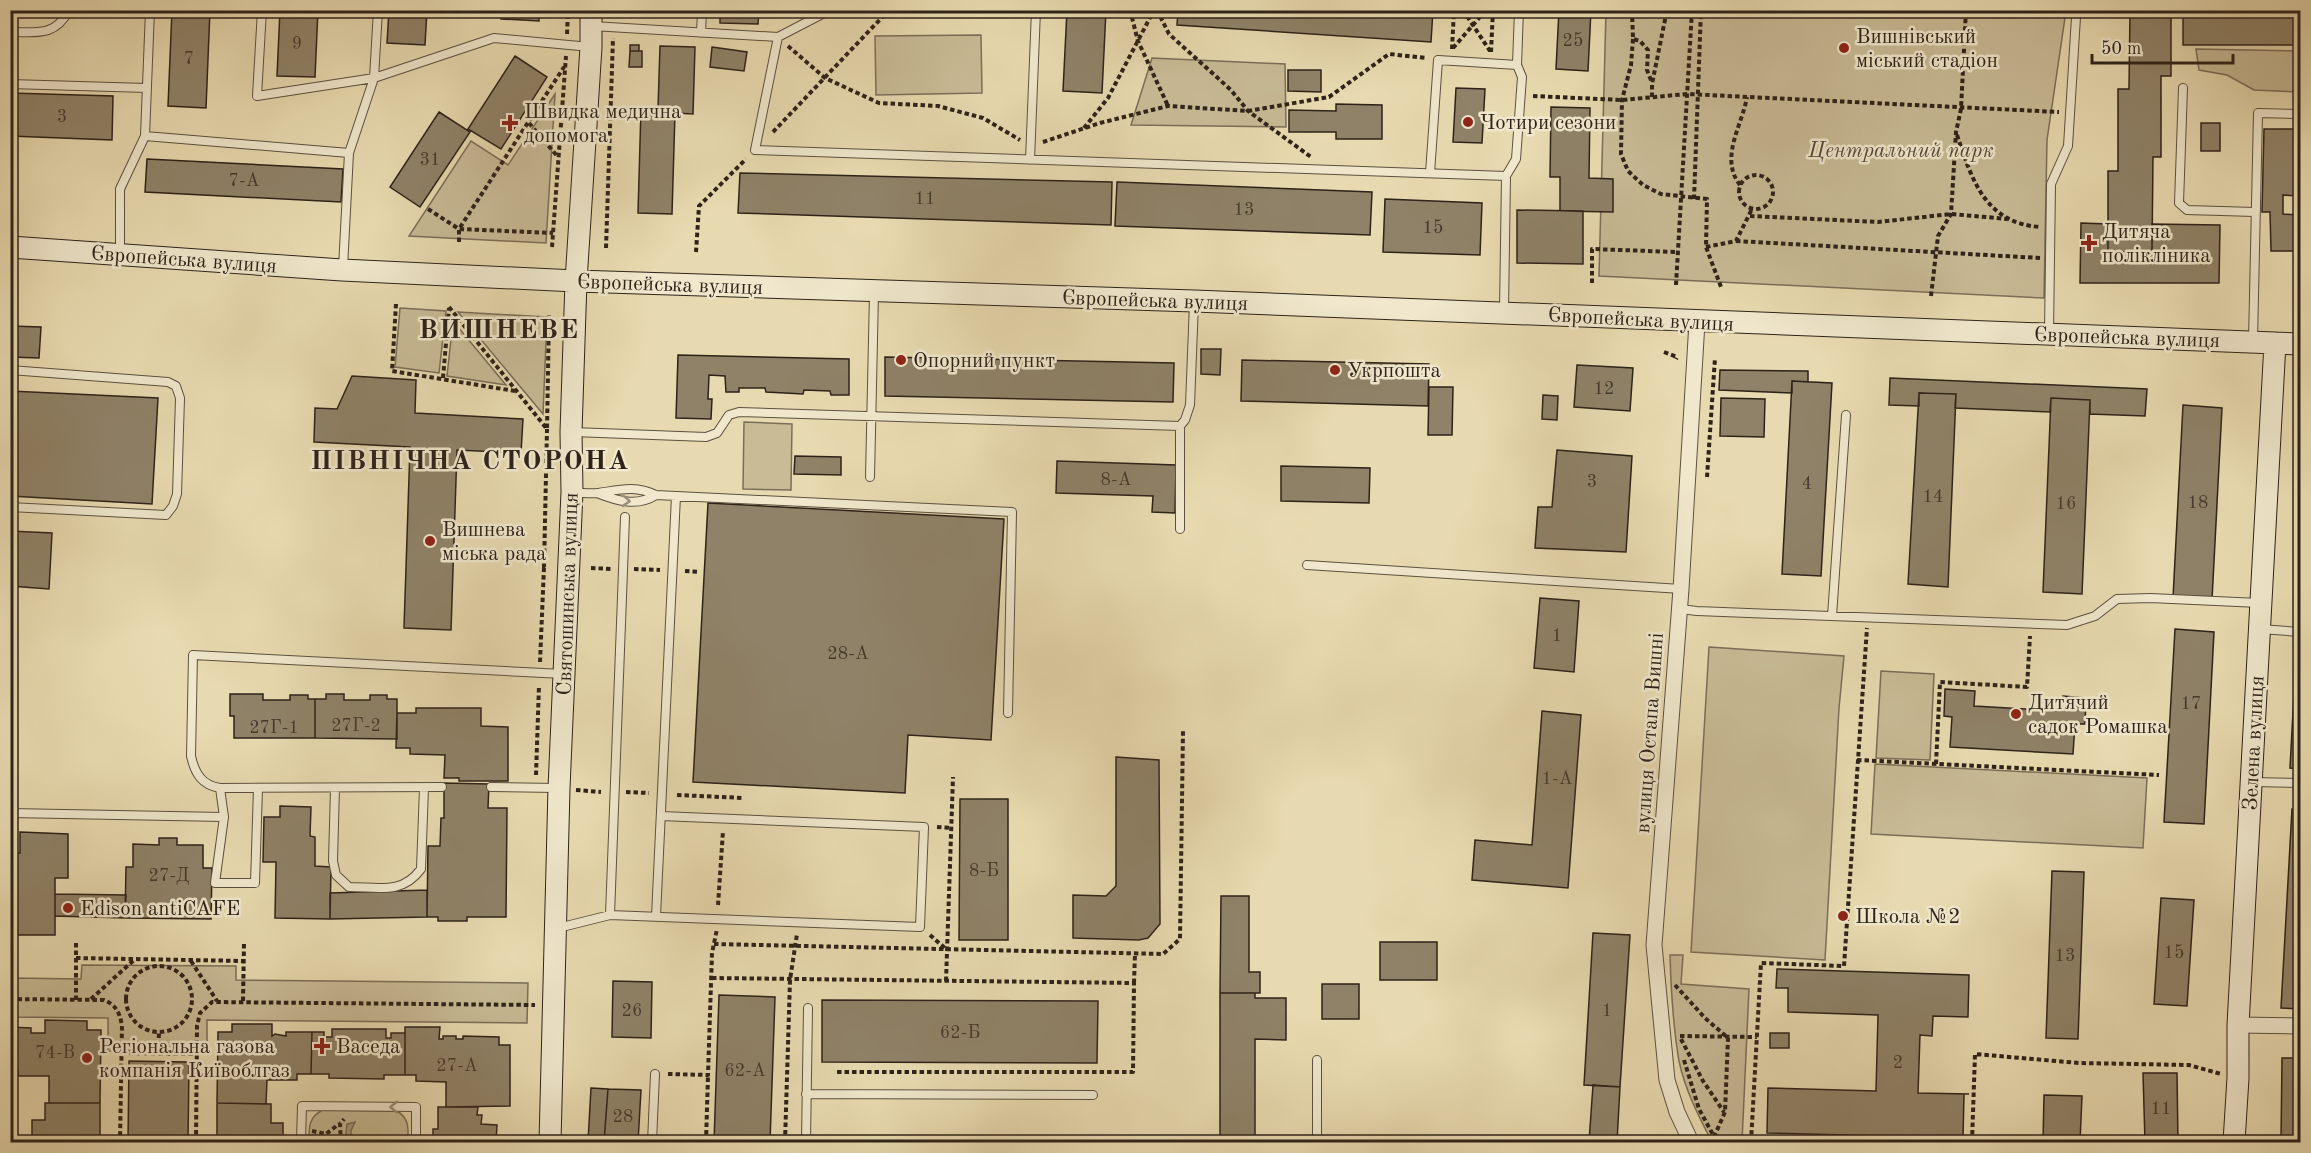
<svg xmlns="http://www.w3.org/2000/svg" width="2311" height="1153" viewBox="0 0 2311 1153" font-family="'Old Standard TT',serif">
<rect width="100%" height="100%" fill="#e8dab0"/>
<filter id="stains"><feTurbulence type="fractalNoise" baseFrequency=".00333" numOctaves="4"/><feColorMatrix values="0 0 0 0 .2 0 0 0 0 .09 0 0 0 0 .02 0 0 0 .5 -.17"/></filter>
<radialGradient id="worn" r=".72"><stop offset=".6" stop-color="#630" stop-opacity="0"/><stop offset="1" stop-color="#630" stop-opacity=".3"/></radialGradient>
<!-- green -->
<path fill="#c8bb96" stroke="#7b6e58" stroke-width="1.5" d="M1606 11H2066L2047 140 2044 298 1599 276Z
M981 35 982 93 876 95 875 36Z
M2196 49 2300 51V92L2254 90 2227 75 2199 70Z
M1152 58 1285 64 1286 127 1131 125Z
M555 94 546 243 409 236 471 141 508 165Z
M400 308 446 311 439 373 395 367Z
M458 312 547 317 543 414Z
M453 321 506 385 447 376Z
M744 422 792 424 791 490 743 489Z
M1709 647 1844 656 1839 708 1825 960 1691 952Z
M1881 671 1934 674 1930 760 1876 758Z
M1875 764 2147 778 2143 848 1871 834Z
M1670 955H1683L1681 984 1749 989 1742 1142H1712C1699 1117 1685 1090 1679 1061 1673 1026 1671 990 1670 955Z
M82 965 236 966V980L528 983 527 1023 207 1020V1051H108V1018L11 1017V978L81 979Z
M323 1110 397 1111C410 1119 408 1129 408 1142H309C309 1128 308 1117 323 1110Z"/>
<!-- water -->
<path fill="#a99b7d" stroke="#786b55" stroke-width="1.5" d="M355 1122 351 1131 352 1142H345L347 1124Z"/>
<!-- building -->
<path fill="#8f8268" stroke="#2e2219" stroke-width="1.5" d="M172 10H210L206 108 168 106Z
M280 10H318L315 77 277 76Z
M389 10H427L425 45 387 43Z
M501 10H539V21L501 19Z
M720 10H759L758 24 720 23Z
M1067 10H1106L1102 93 1063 91Z
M1178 10H1433L1431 42 1177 25Z
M1559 10H1591L1588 71 1556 69Z
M2130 10H2171V76H2161V157H2153L2152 252H2108V171H2118V89H2129Z
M2183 11H2300V45H2183Z
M630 45H639V51H630Z
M660 46 695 47 693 114 675 113 672 214 638 213 641 108 658 109Z
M712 47 747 52 744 71 710 67Z
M630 51H642V67H629Z
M515 56 547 77 501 149 468 129Z
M1288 70H1321V92L1288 91Z
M1456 88 1485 89 1482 143 1453 142Z
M10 93 113 96 112 140 10 136Z
M1336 104 1382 105V139H1336V132H1289V110L1336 111Z
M1551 107 1590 108 1589 178 1613 179V212L1560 211V177H1550Z
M439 112 470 132 420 207 390 187Z
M2201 123H2220V151H2201Z
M2264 129H2300L2299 196 2283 195V214L2300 215V251H2271L2270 212H2262Z
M147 159 343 169 341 202 145 192Z
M740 173 1112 182 1111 225 738 213Z
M1117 182 1372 192 1370 235 1115 226Z
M1385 199 1482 203 1480 255 1383 252Z
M1517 210 1583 211V264L1517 263Z
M2081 223 2108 224V252H2152V224L2220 225 2219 283H2080Z
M10 326 41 327 39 358 10 357Z
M1201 349H1221L1220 375 1201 374Z
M678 355 849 359V395H831L830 391 804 390 803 394 766 392 765 388H739V392H726L725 376 709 375 708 399H712L711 419 676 418Z
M885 357 1174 363 1173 402 885 396Z
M1242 360 1429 364 1428 406 1241 401Z
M1577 365 1633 368 1630 411 1574 407Z
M1720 370 1808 371V382L1792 381V393L1719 390Z
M352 376 416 380 415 413 523 419 521 453 457 450 451 630 404 628 410 447 314 442 315 408 337 409Z
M1890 378 2147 389 2145 416 2090 414V400L2051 398 2050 412 1955 408 1956 394 1919 393V406L1889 405Z
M1792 381 1832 383 1821 576 1782 574Z
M1429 387H1453L1452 435H1428Z
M10 391 158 398 152 504 10 496Z
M1919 393 1956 394 1948 587 1908 584Z
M1543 395 1558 396 1557 420 1542 419Z
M1721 398 1765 399 1764 437 1720 436Z
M2051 398 2090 400 2082 594 2043 592Z
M2183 405 2222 408 2212 600 2173 598Z
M1557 450 1632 456 1626 552 1535 548 1538 507H1552Z
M795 456 841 457V475L794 474Z
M1057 461 1176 465 1175 513 1152 512 1153 496 1056 493Z
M1281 466 1370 468 1369 503 1281 501Z
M708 503 1004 519 991 740 908 735 905 793 693 782Z
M10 531 52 533 49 589 10 586Z
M1540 598 1579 601 1574 672 1534 668Z
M2175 629 2214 632 2204 824 2164 822Z
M2296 655H2300V769L2290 768Z
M1945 689 1975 691 1974 706 2062 711 2063 696 2086 698 2085 724H2075L2073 754 1950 747 1952 717 1944 716Z
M230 694H263V700H290V695H308V699H315V738H234V716H230Z
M326 694H344V700H370V695H387V699H397V739L315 738V699H326Z
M416 708H481V726L508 727V781H459V778H444L445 755 410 754V748H396L397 713H416Z
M1542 711 1581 715 1568 888 1472 880 1475 840 1532 845Z
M1116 757 1159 760 1160 924 1148 938 1139 940 1073 938V895L1106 896 1116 886Z
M444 783 489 784 488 808H507L506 917H467V921H438V917H427L428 846H440L441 818H444Z
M960 799H1008V940H959Z
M280 806 311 807 310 836 315 837V866L331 867 330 919 275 918 276 862H263L264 817H280Z
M2292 809H2300V1009L2281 1008Z
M20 832 68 834V878H55V935H10V882H15V853H20Z
M159 838H177V845H203V868H212L211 919 125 918 126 867H133V844L159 845Z
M2052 871 2084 872 2078 1039 2046 1038Z
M427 890V917L330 919V893Z
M55 894 126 895 125 918 55 916Z
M1221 896H1249V972H1260V993H1220Z
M2161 898 2194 900 2187 1006 2154 1004Z
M1593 933 1630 935 1620 1087 1584 1085Z
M1380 942H1437V980H1380Z
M1777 969 1969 975 1968 1017 1933 1016 1932 1036 1920 1035 1918 1093 1969 1094H1964L1963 1138 1767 1133 1768 1088 1876 1091 1878 1015 1788 1012V988H1776Z
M613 981 652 982 651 1038 612 1037Z
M1322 984H1359V1019H1322Z
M1220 993H1255V998H1286V1040L1255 1039V1137H1220Z
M719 995 775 997 770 1142H714Z
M822 1000 1098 1001 1097 1063 822 1062Z
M45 1020 87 1021V1030H101L100 1103H49V1076H18V1071L10 1070V1027L31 1028V1033H45Z
M232 1024H272V1036L275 1034 286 1036V1032H312L311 1074H297V1080H267L266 1104 217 1103 218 1032H232Z
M405 1027H440L439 1039H443V1036H456V1039H463V1036L499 1037V1045H510V1106L446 1107V1082L416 1081V1075H405Z
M332 1029H386V1038H391V1033H405V1075H384V1079L329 1078V1074H311L312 1032H324V1037H332Z
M1770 1033H1789V1048H1770Z
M2282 1058H2300V1142H2281Z
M129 1061 189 1062 188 1142H128Z
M2143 1073H2177L2178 1142H2145Z
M1593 1085 1620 1087 1617 1142H1589Z
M591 1088 608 1089 604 1142H588Z
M608 1089 641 1090 638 1142H604Z
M2044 1095 2082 1096 2080 1142H2043Z
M45 1103H100V1142H32V1120H45Z
M217 1103 271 1104V1123H283V1142H217Z
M438 1107H478L477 1115H482L481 1124 497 1125 496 1142H433V1129H438Z
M438 1107H478L477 1115H482L481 1124 497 1125 496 1142H433V1129H438Z
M1220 1137H1255L1254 1142H1220Z"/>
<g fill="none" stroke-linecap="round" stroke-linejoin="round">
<!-- lane casing -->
<g stroke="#5c503f" stroke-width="10">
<path id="lane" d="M262 10 257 96 374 78 378 10
M592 26 778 37 755 150 1506 176
M10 32C37 32 55 37 69 10
M701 33 702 10
M778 37 830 10
M10 84 147 88
M2183 88 2179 203 2187 210 2255 212
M145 136 349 153
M1030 160 1036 10
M1430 173 1438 60 1517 65
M120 253V189L145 136 150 10
M343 268 349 153 374 78 494 38 590 47
M1504 311 1506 176 1516 159 1522 77 1517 65 1519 10
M2049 333 2051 184 2068 146 2076 17
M2253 341 2258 113 2300 114
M10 370 168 382 176 386 180 398 177 494 173 506 166 515 10 507
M1180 426V529
M573 432 706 437 717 433 729 415 739 412 1180 426 1185 420 1190 405 1194 303
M870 477 874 293
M573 492C581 493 590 494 598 493 619 490 635 485 656 495L1012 512 1008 713
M597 493C617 501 637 507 656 495
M1307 565 1681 589
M1680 609 1697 611 2067 625 2095 616 2117 599 2150 598 2259 603
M1832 616 1846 415
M2260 629 2300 632
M2253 782 2300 783
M491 787 558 788
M220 788C202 785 195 774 191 756L193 655 563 674
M335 788 333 861 336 875 349 887C378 887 402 895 421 869L424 788
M10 813 224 817 220 788 442 787
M224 817 215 883H255L258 788
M610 915 625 517
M656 916 676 496
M558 928 610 915 920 927 924 827 661 816
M1317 1060V1142
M806 1094 1093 1095
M10 1101H13V1142
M301 1142 302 1106 416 1107V1142
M652 1142 655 1074
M806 1142 808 1008"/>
</g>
<!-- street casing -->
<g stroke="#5c503f" stroke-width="17">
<path id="street" d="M2238 1025 2300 1026
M1691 1142 1677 1112 1667 1080 1654 945 1681 589 1697 322"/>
</g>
<!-- secondary casing -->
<g stroke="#2e2219" stroke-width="23">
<path id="secondary" d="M10 247 342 270 576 281 1194 301 2300 344
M550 1142 559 788 572 492 571 432 576 281 591 47V10
M2234 1142 2238 1078V1025L2275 343"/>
</g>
<!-- path -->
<path stroke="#2e2219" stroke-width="4" stroke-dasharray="4.5 3" stroke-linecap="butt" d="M1130 10 1138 41 1168 106
M1157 10 1169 34 1231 90 1248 111 1311 157
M1463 10 1490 51
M1632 10 1633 39 1640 41 1648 50 1647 70 1652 83
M567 34 568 10
M1633 39 1631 65 1622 100 1621 154 1628 171 1643 185 1661 194 1707 199 1706 247 1721 287
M788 46 825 78 879 103 938 106 983 118 1020 140
M1453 48 1486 10
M1452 49 1454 10
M1491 52 1493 10
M1533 96 1622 100 1687 94 2059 112
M1652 97V84L1667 10
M529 123 558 157
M1084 128 1108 98 1154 10
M773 132 889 10
M1957 135C1972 180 1985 223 2040 227
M1043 142 1100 123 1168 106 1248 111 1329 97 1389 54 1426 58
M1739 192a17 17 0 1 1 34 0a17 17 0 1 1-34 0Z
M1740 185C1719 158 1742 126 1747 97
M1694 199 1701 10
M428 209 459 229 553 233
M1750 216 1878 222 1951 214 2008 219
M1736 241 2040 258
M459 242V229L564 67
M552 247 566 56
M1706 247 1736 241 1752 209
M606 248 613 38
M696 252 699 206 746 159
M1592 283V249L1677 252
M1676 285 1692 10
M1931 296 1938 236 1951 214 1956 132 1961 109 1966 10
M396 304 392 371 515 391
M449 307 547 429 549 315
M1664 352 1677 357 1676 359
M443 378 449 308
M1707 477 1715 358
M545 567H544L547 429
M591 568 611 569
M634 569 660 570
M685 571 699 572
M540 662 544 567
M1857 760 2159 775
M1936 764 1940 682 2027 687 2030 636
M536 775 539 685
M576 790 601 792
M626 792 649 793
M677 795 744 798
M937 827 951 828
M718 905 723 831
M930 935 946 949
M714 944 1163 954 1180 939 1183 731
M76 958 244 961
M191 961 217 1001
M126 999a33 33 0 1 1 66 0a33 33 0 1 1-66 0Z
M712 978 1134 983 1133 1072H834
M946 981 953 777
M1134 983 1135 954
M1675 985 1705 1018 1728 1038
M10 999 104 1000C117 1006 119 1012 122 1025L120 1142
M91 999 134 960
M76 1000V941
M243 1001 244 943
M1680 1036 1757 1037
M1681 1039 1703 1081 1724 1112
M121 1053 196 1054
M158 1053 159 1033
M1684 1060 1699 1109 1717 1142
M668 1074 708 1075 712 953 717 929
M312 1131 326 1134 339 1124
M1714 1137 1725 1112 1728 1038
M196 1142 197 1026 200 1013 212 1002 535 1005
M341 1142 340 1124 344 1119
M706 1142 708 1075
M785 1142 790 980 797 934
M1751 1142 1761 963 1844 966 1867 628
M1873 1142 1874 1136
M1972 1142 1975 1054 2079 1063 2189 1065 2221 1074"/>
<!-- lane -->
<use href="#lane" stroke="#f0e7cc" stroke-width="8"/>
<!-- street -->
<use href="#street" stroke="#f0e7cc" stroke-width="15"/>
<!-- secondary -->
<use href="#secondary" stroke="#f0e7cc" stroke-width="21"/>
</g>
<!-- one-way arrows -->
<defs><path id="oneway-chevron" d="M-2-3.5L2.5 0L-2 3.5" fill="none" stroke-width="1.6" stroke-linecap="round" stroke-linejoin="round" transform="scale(1.5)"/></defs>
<g stroke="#998e7b">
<use href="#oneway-chevron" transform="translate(626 501) rotate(3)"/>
<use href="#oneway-chevron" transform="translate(394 1107) rotate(180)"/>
</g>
<!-- markers -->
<g fill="#8f2418" stroke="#f0e7cc" stroke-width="2">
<circle cx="1844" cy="48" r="6"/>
<circle cx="1468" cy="122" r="6"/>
<path d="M507 114h6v6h6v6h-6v6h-6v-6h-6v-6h6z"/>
<path d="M2086 234h6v6h6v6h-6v6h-6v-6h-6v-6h6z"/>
<circle cx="901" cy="360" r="6"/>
<circle cx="1335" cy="370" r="6"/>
<circle cx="430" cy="541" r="6"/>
<circle cx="2016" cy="714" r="6"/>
<circle cx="68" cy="908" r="6"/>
<circle cx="1843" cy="916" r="6"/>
<path d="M319 1037h6v6h6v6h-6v6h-6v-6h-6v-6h6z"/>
<circle cx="87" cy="1058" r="6"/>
</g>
<g text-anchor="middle" stroke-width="5" stroke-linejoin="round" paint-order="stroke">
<!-- number labels -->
<g font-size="18" fill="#463a2d">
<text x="1573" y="46">25</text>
<text x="297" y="49">9</text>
<text x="189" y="64">7</text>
<text x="62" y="122">3</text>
<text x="430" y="165">31</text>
<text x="244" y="186">7-А</text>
<text x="925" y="204">11</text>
<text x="1244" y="215">13</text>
<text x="1433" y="233">15</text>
<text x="1604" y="394">12</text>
<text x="1116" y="485">8-А</text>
<text x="1592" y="487">3</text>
<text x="1807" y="489">4</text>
<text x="1933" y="502">14</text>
<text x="2198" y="508">18</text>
<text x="2066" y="509">16</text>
<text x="1557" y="641">1</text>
<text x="848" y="659">28-А</text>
<text x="2191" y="709">17</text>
<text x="356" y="731">27Г-2</text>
<text x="274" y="733">27Г-1</text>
<text x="1557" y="784">1-А</text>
<text x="984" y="876">8-Б</text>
<text x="169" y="881">27-Д</text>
<text x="2174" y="958">15</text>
<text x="2065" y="961">13</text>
<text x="632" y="1016">26</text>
<text x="1607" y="1016">1</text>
<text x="960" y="1038">62-Б</text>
<text x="55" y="1058">74-В</text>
<text x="1898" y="1068">2</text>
<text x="457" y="1071">27-А</text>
<text x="745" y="1076">62-А</text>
<text x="2161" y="1114">11</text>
<text x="623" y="1122">28</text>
</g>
<!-- poi labels -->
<g font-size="21" fill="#2e2219" stroke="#f0e7cc" text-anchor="start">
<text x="1856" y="43">Вишнівський<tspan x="1856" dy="24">міський стадіон</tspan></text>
<text x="524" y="118">Швидка медична<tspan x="524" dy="24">допомога</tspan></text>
<text x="1480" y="129">Чотири сезони</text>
<text x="2102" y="238">Дитяча<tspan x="2102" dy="24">полікліника</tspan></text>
<text x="913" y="367">Опорний пункт</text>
<text x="1347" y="377">Укрпошта</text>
<text x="442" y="536">Вишнева<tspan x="442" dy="24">міська рада</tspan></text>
<text x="2028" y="709">Дитячий<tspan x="2028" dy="24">садок Ромашка</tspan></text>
<text x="80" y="915">Edison antiCAFE</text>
<text x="1855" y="923">Школа №2</text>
<text x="99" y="1053">Регіональна газова<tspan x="99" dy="24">компанія Київоблгаз</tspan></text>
<text x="336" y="1053">Васеда</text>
</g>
<!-- park labels -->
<g font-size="21" font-style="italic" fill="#544838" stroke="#f0e7cc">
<text x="1901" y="157">Центральний парк</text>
</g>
<!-- street labels -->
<g font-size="21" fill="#2e2219" stroke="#f0e7cc">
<text transform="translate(184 259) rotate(4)" y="7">Європейська вулиця</text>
<text transform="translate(670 284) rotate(2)" y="7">Європейська вулиця</text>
<text transform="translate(1155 300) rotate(2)" y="7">Європейська вулиця</text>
<text transform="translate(1641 319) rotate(3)" y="7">Європейська вулиця</text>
<text transform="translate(2127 337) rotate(2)" y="7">Європейська вулиця</text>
<text transform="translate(567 594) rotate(-88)" y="7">Святошинська вулиця</text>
<text transform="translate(1649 733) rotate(-86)" y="7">вулиця Остапа Вишні</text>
<text transform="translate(2253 743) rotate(-87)" y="7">Зелена вулиця</text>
</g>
<!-- district labels -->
<g font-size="27" font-weight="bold" letter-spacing="1.5" fill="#2e2219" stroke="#f0e7cc">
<text x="499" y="338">ВИШНЕВЕ</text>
<text x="470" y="469">ПІВНІЧНА СТОРОНА</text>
</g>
</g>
<!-- margin -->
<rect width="2311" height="1153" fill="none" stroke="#e8dab0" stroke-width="36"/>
<rect x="12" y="12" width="2287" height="1129" fill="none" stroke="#2e2219" stroke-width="3"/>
<rect x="18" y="18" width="2275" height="1117" fill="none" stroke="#2e2219" stroke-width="1.5"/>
<!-- scale -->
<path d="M2092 54v9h141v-9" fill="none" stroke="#2e2219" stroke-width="3"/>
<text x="2101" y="54" font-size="18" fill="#2e2219" stroke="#f0e7cc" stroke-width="4.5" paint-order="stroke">50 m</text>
<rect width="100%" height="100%" filter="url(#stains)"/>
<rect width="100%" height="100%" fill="url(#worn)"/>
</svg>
